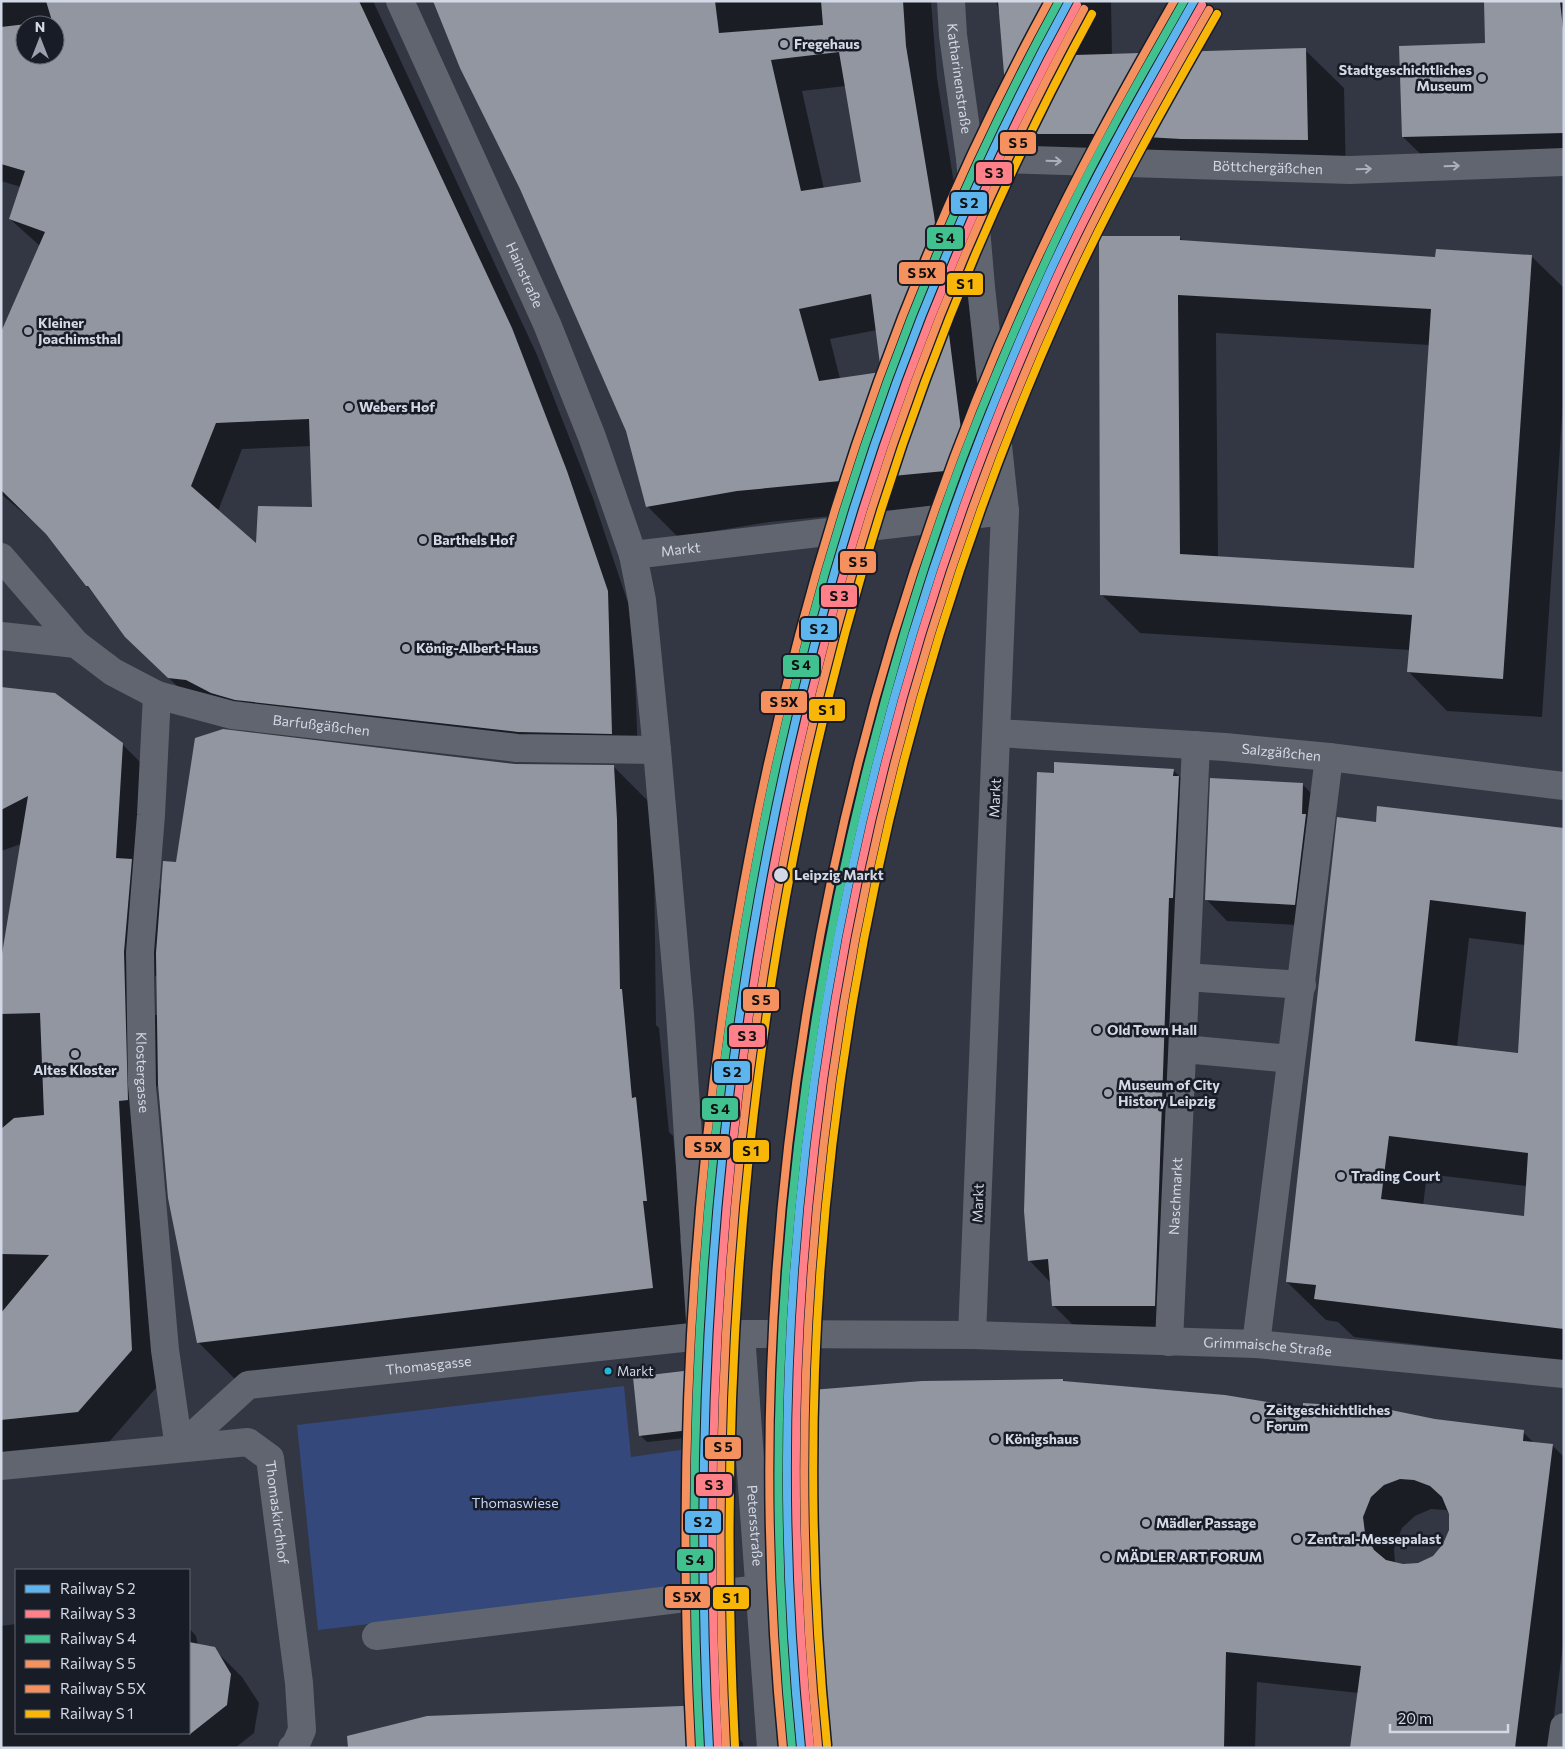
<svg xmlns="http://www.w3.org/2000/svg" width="1565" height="1749" viewBox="0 0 1565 1749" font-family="Commissioner,sans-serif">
<rect width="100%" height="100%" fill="#323743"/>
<!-- green -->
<path fill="#35487b" d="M624 1386 631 1457 694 1448 710 1584 318 1630 297 1425Z"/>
<!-- shadow -->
<path fill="#0007" fill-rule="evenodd" d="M1 1H373L537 355 593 498 633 618 638 758 196 704 153 663 87 586 47 533 1 494V336L40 246 10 219 21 187 1 181ZM25 25H55V55H25ZM311 446 314 508 257 546 218 511 242 449Z
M434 1H931L937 78 964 246 996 500 769 522 678 537 647 506 627 430 521 188ZM846 86 863 183 824 189 802 91ZM877 330 882 373 840 379 830 339Z
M996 1H1111L1112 55 1305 50 1344 88 1346 178 1049 173 1010 134 1001 20Z
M1485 1H1564V172L1442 175 1403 137 1486 44Z
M1179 237 1183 241 1436 258 1531 256 1564 288V387L1542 717 1447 711 1409 672 1410 650 1140 633 1101 594ZM1216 333 1430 345 1416 569 1218 557Z
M1 689 122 744 153 775 147 876 162 891 177 863 515 765 613 766 651 804 654 858 656 1025 659 1028 669 1132 673 1136 684 1238H680L689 1325 236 1380 198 1342 159 1086H157L162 1381 109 1442 1 1454V954H3L21 844 1 851ZM155 976H157L158 1015H155Z
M1173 770 1201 798 1182 1333H1081L1053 1305 1051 1283 1029 1260Z
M1303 785 1324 806 1316 926 1227 921 1206 899Z
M1377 823 1564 829V1362L1354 1337 1338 1322 1326 1320 1287 1282ZM1469 938 1525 945 1519 1054 1457 1047ZM1427 1174 1527 1186 1525 1218 1423 1206Z
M691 1371 698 1378 704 1436 647 1442 640 1435Z
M1063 1380 1065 1382 1304 1410 1434 1421 1523 1432 1535 1444 1552 1445 1564 1457V1636L1550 1748H1351L1359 1693 1257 1682 1255 1748H824ZM1431 1509 1446 1510 1450 1514V1530L1444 1545 1433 1557 1418 1564 1403 1566 1395 1564 1394 1549 1402 1528 1415 1516Z
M16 1624V1733H189V1628L196 1636 198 1645 214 1649 242 1677 259 1703 254 1733 235 1748H1V1626Z
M706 1706 743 1743V1748H343L377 1730Z"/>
<!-- building -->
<path fill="#9196a1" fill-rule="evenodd" d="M46 1H359L512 328 567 471 608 591 612 734 518 732 235 700 211 693 186 680 168 678 125 637 88 586H86L46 534 1 490V332L45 232 9 219 25 171 1 164V27L52 21ZM25 25H55V55H25ZM309 419 312 507 258 506 256 543 191 486 216 423Z
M433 1H715L719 33 823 25 821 1H903L906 46 934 215 966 469 737 491 646 507 626 431 520 189 460 68ZM839 52 861 182 801 191 771 60ZM871 294 881 372 819 381 799 309Z
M998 1H1073L1075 55 1306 48 1308 140 1181 139 1093 134H1009Z
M1484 1H1560L1564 38V133L1402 137 1399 46 1485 43Z
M1099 236H1180V240L1435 257 1436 249 1532 255 1503 679 1407 672 1412 615 1100 595ZM1178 295 1431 309 1414 568 1180 554Z
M1 687 55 693 123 743 116 858 132 859 124 952 128 1100 119 1101 132 1350 78 1412 1 1420V1313L49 1255 1 1254V1129L14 1118 44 1115 40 1013 1 1014V960L28 796 1 810Z
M223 729 515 764 614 765 617 820 620 989H622L632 1098 636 1097 647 1201H643L653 1288 197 1343 168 1198 158 1084 156 953 163 861 176 862 195 738Z
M1054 762 1174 769 1173 776H1179L1173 898H1169L1155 1306H1052L1048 1259 1028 1261 1024 1211 1037 772 1054 773Z
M1210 778 1303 783 1302 814H1306L1295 905 1205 900Z
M1377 806 1564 828V1329L1314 1299 1316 1285 1286 1282 1337 817 1376 822ZM1430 900 1526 912 1518 1053 1415 1041ZM1389 1136 1528 1153 1524 1216 1381 1199Z
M692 1370 698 1429 639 1436 633 1377Z
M1063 1379V1381L1225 1395 1303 1408V1403L1381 1408 1435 1419 1524 1430 1523 1441 1553 1444 1515 1748H1350L1361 1666 1226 1652 1224 1748H823L787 1392 922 1381ZM1400 1479 1414 1480 1430 1486 1442 1497 1449 1514V1530L1443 1544 1433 1556 1418 1563 1403 1564 1386 1560 1374 1550 1365 1533 1363 1517 1371 1497 1384 1485Z
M189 1642 215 1647 231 1674 227 1705 189 1735Z
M707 1705 708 1748H348L347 1736 427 1716Z"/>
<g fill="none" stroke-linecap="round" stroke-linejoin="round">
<!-- minor -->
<g stroke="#606570" stroke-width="28">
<path id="s1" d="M400 1 547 324 592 437 633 555 642 600 657 750 680 1014 701 1336"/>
<path id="s2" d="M951 1 953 35 970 158 981 287 1005 511 972 1335"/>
<path id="s3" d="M970 158 1350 170 1564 162"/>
<path id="s4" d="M633 555 1005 511"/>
<path d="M1 557 76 644"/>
<path id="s5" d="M1 636 76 644 113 672 157 695 232 715 517 748 657 750"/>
<path id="s6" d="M157 695 151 815 140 952 142 1085 165 1350 179 1448"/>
<path id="s7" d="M998 733 1225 747 1329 757 1564 786"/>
<path d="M1186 977 1302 985"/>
<path d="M1184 1049 1291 1059"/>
<path id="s8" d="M741 1334 771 1748"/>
<path id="s9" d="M1169 1342 1196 745"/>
<path d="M1256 1344 1329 757"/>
<path id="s10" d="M179 1448 248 1385 701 1336 741 1334 972 1335 1256 1344 1564 1374"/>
<path id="s11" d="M1 1466 248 1442 270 1458 299 1683 302 1730 295 1746 292 1748"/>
<path d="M376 1636 759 1589"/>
<path d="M1561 1748 1564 1727"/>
</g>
<!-- rail-1 casing -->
<g stroke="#181c26" stroke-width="11">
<path id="rail-1" d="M709 1748C677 1149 778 531 1069 1
M801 1748C750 1247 840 734 1048 276 1091 182 1143 91 1194 1"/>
</g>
<!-- rail-2 casing -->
<g stroke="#181c26" stroke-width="11">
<path id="rail-2" d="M810 1747C759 1248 848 735 1056 279 1099 185 1151 95 1202 5
M718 1748C686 1151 787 534 1077 5"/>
</g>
<!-- rail-3 casing -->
<g stroke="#181c26" stroke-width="11">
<path id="rail-3" d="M700 1748C668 1150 769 530 1059 1
M792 1748C759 1420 787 1096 865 777 896 653 933 529 981 411 1020 315 1062 219 1112 129 1135 86 1160 44 1184 1"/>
</g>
<!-- rail-4 casing -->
<g stroke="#181c26" stroke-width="11">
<path id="rail-4" d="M818 1746C768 1249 857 737 1064 283 1107 189 1158 99 1209 10
M726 1747C695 1152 795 536 1084 9"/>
</g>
<!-- rail-5 casing -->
<g stroke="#181c26" stroke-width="11">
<path id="rail-5" d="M691 1748C660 1154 761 527 1049 1
M783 1748C733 1245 822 727 1033 268 1075 176 1124 89 1174 1"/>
</g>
<!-- rail-6 casing -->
<g stroke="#181c26" stroke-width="11">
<path id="rail-6" d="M827 1745C777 1250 865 739 1072 286 1115 193 1166 103 1217 14
M735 1747C704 1153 804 539 1092 14"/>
</g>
<!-- rail-1 -->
<use href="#rail-1" stroke="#5eb4ec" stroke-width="8"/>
<!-- rail-2 -->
<use href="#rail-2" stroke="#ff8088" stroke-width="8"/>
<!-- rail-3 -->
<use href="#rail-3" stroke="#41c190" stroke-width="8"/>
<!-- rail-4 -->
<use href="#rail-4" stroke="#f5905f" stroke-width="8"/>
<!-- rail-5 -->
<use href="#rail-5" stroke="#f5905f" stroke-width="8"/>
<!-- rail-6 -->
<use href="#rail-6" stroke="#f8b608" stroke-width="8"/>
</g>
<!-- one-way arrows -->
<defs><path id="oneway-shaft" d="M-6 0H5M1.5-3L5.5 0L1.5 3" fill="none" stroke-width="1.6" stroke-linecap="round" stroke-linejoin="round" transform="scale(1.25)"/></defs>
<g stroke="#aab0bd">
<use href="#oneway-shaft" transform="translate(1054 161) rotate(2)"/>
<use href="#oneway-shaft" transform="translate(1452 166) rotate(-2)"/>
<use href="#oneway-shaft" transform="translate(1364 169) rotate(-2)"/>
</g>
<!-- markers -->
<g fill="#9aa0ad" stroke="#181c26" stroke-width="2">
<circle cx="784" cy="44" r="5"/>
<circle cx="1482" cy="78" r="5"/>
<circle cx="28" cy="331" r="5"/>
<circle cx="349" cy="407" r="5"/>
<circle cx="423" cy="540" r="5"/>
<circle cx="406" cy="648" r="5"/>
<circle cx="1097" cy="1030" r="5"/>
<circle cx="75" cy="1054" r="5"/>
<circle cx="1108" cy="1093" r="5"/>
<circle cx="1341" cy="1176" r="5"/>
<circle cx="1256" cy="1418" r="5"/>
<circle cx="995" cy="1439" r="5"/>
<circle cx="1146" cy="1523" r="5"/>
<circle cx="1297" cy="1539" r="5"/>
<circle cx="1106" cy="1557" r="5"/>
</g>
<circle fill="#d2d8e6" stroke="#181c26" stroke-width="2" cx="781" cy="875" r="8"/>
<circle fill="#20b9da" stroke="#181c26" stroke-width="2" cx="608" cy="1371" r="4.5"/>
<g text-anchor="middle" stroke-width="5" stroke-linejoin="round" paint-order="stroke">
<!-- bus labels -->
<g font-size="13" fill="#d2d8e6" stroke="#181c26" text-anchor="start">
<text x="617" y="1376">Markt</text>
</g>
<!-- poi labels -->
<g font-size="14" font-weight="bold" fill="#d2d8e6" stroke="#181c26" text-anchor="start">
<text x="794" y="49">Fregehaus</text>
<text x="1472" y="75" text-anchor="end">Stadtgeschichtliches<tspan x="1472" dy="16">Museum</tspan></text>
<text x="38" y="328">Kleiner<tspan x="38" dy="16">Joachimsthal</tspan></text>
<text x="359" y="412">Webers Hof</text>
<text x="433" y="545">Barthels Hof</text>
<text x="416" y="653">König-Albert-Haus</text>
<text x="1107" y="1035">Old Town Hall</text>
<text x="75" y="1075" text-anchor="middle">Altes Kloster</text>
<text x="1118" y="1090">Museum of City<tspan x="1118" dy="16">History Leipzig</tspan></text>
<text x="1351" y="1181">Trading Court</text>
<text x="1266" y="1415">Zeitgeschichtliches<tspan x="1266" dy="16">Forum</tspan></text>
<text x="1005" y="1444">Königshaus</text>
<text x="1156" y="1528">Mädler Passage</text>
<text x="1307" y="1544">Zentral-Messepalast</text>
<text x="1116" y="1562">MÄDLER ART FORUM</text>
</g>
<!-- street labels -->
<g font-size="14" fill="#d2d8e6" stroke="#181c26">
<text dy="5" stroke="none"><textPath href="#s2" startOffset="78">Katharinenstraße</textPath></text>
<text dy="5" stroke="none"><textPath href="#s3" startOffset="298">Böttchergäßchen</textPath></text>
<text dy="5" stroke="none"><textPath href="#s1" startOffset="301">Hainstraße</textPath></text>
<text dy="5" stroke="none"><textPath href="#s4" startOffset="48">Markt</textPath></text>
<text dy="5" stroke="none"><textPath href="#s5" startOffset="339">Barfußgäßchen</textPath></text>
<text dy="5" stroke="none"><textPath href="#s7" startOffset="284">Salzgäßchen</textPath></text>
<text transform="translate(995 798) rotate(-87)" y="5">Markt</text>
<text dy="5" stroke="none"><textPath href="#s6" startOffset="378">Klostergasse</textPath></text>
<text dy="5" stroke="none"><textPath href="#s9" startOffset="146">Naschmarkt</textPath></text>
<text transform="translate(978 1203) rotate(-88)" y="5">Markt</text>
<text dy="5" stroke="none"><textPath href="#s10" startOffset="1116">Grimmaische Straße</textPath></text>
<text dy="5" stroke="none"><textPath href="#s10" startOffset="275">Thomasgasse</textPath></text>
<text dy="5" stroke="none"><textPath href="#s11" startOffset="330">Thomaskirchhof</textPath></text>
<text dy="5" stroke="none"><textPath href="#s8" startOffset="192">Petersstraße</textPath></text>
</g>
<!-- stop labels -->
<g font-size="14" font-weight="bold" fill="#d2d8e6" stroke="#181c26" text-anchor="start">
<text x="794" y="880">Leipzig Markt</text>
</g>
<!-- park labels -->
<g font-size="14" fill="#c4d5fc" stroke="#181c26">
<text x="515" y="1508">Thomaswiese</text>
</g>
</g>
<g stroke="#181c26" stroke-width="2">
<rect x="999" y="131" width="38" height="24" rx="5" fill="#f5905f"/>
<rect x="975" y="161" width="38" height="24" rx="5" fill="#ff8088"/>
<rect x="950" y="191" width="38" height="24" rx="5" fill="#5eb4ec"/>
<rect x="926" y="226" width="38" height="24" rx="5" fill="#41c190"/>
<rect x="898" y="261" width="48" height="24" rx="5" fill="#f5905f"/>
<rect x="946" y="272" width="38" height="24" rx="5" fill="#f8b608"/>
<rect x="839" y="550" width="38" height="24" rx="5" fill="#f5905f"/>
<rect x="820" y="584" width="38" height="24" rx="5" fill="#ff8088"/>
<rect x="800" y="617" width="38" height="24" rx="5" fill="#5eb4ec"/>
<rect x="782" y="654" width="38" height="24" rx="5" fill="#41c190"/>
<rect x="760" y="690" width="48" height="24" rx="5" fill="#f5905f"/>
<rect x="808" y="698" width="38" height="24" rx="5" fill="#f8b608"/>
<rect x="742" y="988" width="38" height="24" rx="5" fill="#f5905f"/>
<rect x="728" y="1024" width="38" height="24" rx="5" fill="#ff8088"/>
<rect x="713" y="1060" width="38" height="24" rx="5" fill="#5eb4ec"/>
<rect x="701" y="1097" width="38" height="24" rx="5" fill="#41c190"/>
<rect x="684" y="1135" width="47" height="24" rx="5" fill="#f5905f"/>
<rect x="732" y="1139" width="38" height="24" rx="5" fill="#f8b608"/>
<rect x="704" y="1436" width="38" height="24" rx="5" fill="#f5905f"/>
<rect x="695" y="1473" width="38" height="24" rx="5" fill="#ff8088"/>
<rect x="684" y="1510" width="38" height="24" rx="5" fill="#5eb4ec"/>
<rect x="676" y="1548" width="38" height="24" rx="5" fill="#41c190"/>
<rect x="664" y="1585" width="47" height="24" rx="5" fill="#f5905f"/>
<rect x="712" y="1586" width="38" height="24" rx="5" fill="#f8b608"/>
</g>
<g font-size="14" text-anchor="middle" font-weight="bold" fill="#111">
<text x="1018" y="148">S 5</text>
<text x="994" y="178">S 3</text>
<text x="969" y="208">S 2</text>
<text x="945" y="243">S 4</text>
<text x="922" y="278">S 5X</text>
<text x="965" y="289">S 1</text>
<text x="858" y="567">S 5</text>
<text x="839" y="601">S 3</text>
<text x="819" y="634">S 2</text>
<text x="801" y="670">S 4</text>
<text x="784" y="707">S 5X</text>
<text x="827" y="715">S 1</text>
<text x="761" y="1005">S 5</text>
<text x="747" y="1041">S 3</text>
<text x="732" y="1077">S 2</text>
<text x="720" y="1114">S 4</text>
<text x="708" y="1152">S 5X</text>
<text x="751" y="1156">S 1</text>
<text x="723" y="1452">S 5</text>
<text x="714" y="1490">S 3</text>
<text x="703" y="1527">S 2</text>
<text x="695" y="1565">S 4</text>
<text x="687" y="1602">S 5X</text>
<text x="731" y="1603">S 1</text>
</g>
<!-- border -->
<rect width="1565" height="1749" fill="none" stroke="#d2d8e6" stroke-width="5"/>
<!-- legend -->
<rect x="15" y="1569" width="175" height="165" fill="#181c26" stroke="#626773"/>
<rect x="25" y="1585" width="25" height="8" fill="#5eb4ec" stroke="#626773"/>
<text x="60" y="1594" font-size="15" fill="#d2d8e6">Railway S 2</text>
<rect x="25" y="1610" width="25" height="8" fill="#ff8088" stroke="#626773"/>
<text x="60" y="1619" font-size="15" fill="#d2d8e6">Railway S 3</text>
<rect x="25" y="1635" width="25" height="8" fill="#41c190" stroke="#626773"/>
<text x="60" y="1644" font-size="15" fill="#d2d8e6">Railway S 4</text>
<rect x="25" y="1660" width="25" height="8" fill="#f5905f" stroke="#626773"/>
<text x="60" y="1669" font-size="15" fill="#d2d8e6">Railway S 5</text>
<rect x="25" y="1685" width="25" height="8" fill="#f5905f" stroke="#626773"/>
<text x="60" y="1694" font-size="15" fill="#d2d8e6">Railway S 5X</text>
<rect x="25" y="1710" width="25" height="8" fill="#f8b608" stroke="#626773"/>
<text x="60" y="1719" font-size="15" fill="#d2d8e6">Railway S 1</text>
<!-- north arrow -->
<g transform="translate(40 40)"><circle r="24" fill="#181c26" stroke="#626773"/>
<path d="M0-4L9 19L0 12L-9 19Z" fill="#9aa0ad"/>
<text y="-8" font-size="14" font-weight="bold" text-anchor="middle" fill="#d2d8e6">N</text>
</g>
<!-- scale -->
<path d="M1390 1724v8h118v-8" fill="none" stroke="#d2d8e6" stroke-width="2.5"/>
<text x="1398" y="1724" font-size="15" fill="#d2d8e6" stroke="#181c26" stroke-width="4" paint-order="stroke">20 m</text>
</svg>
